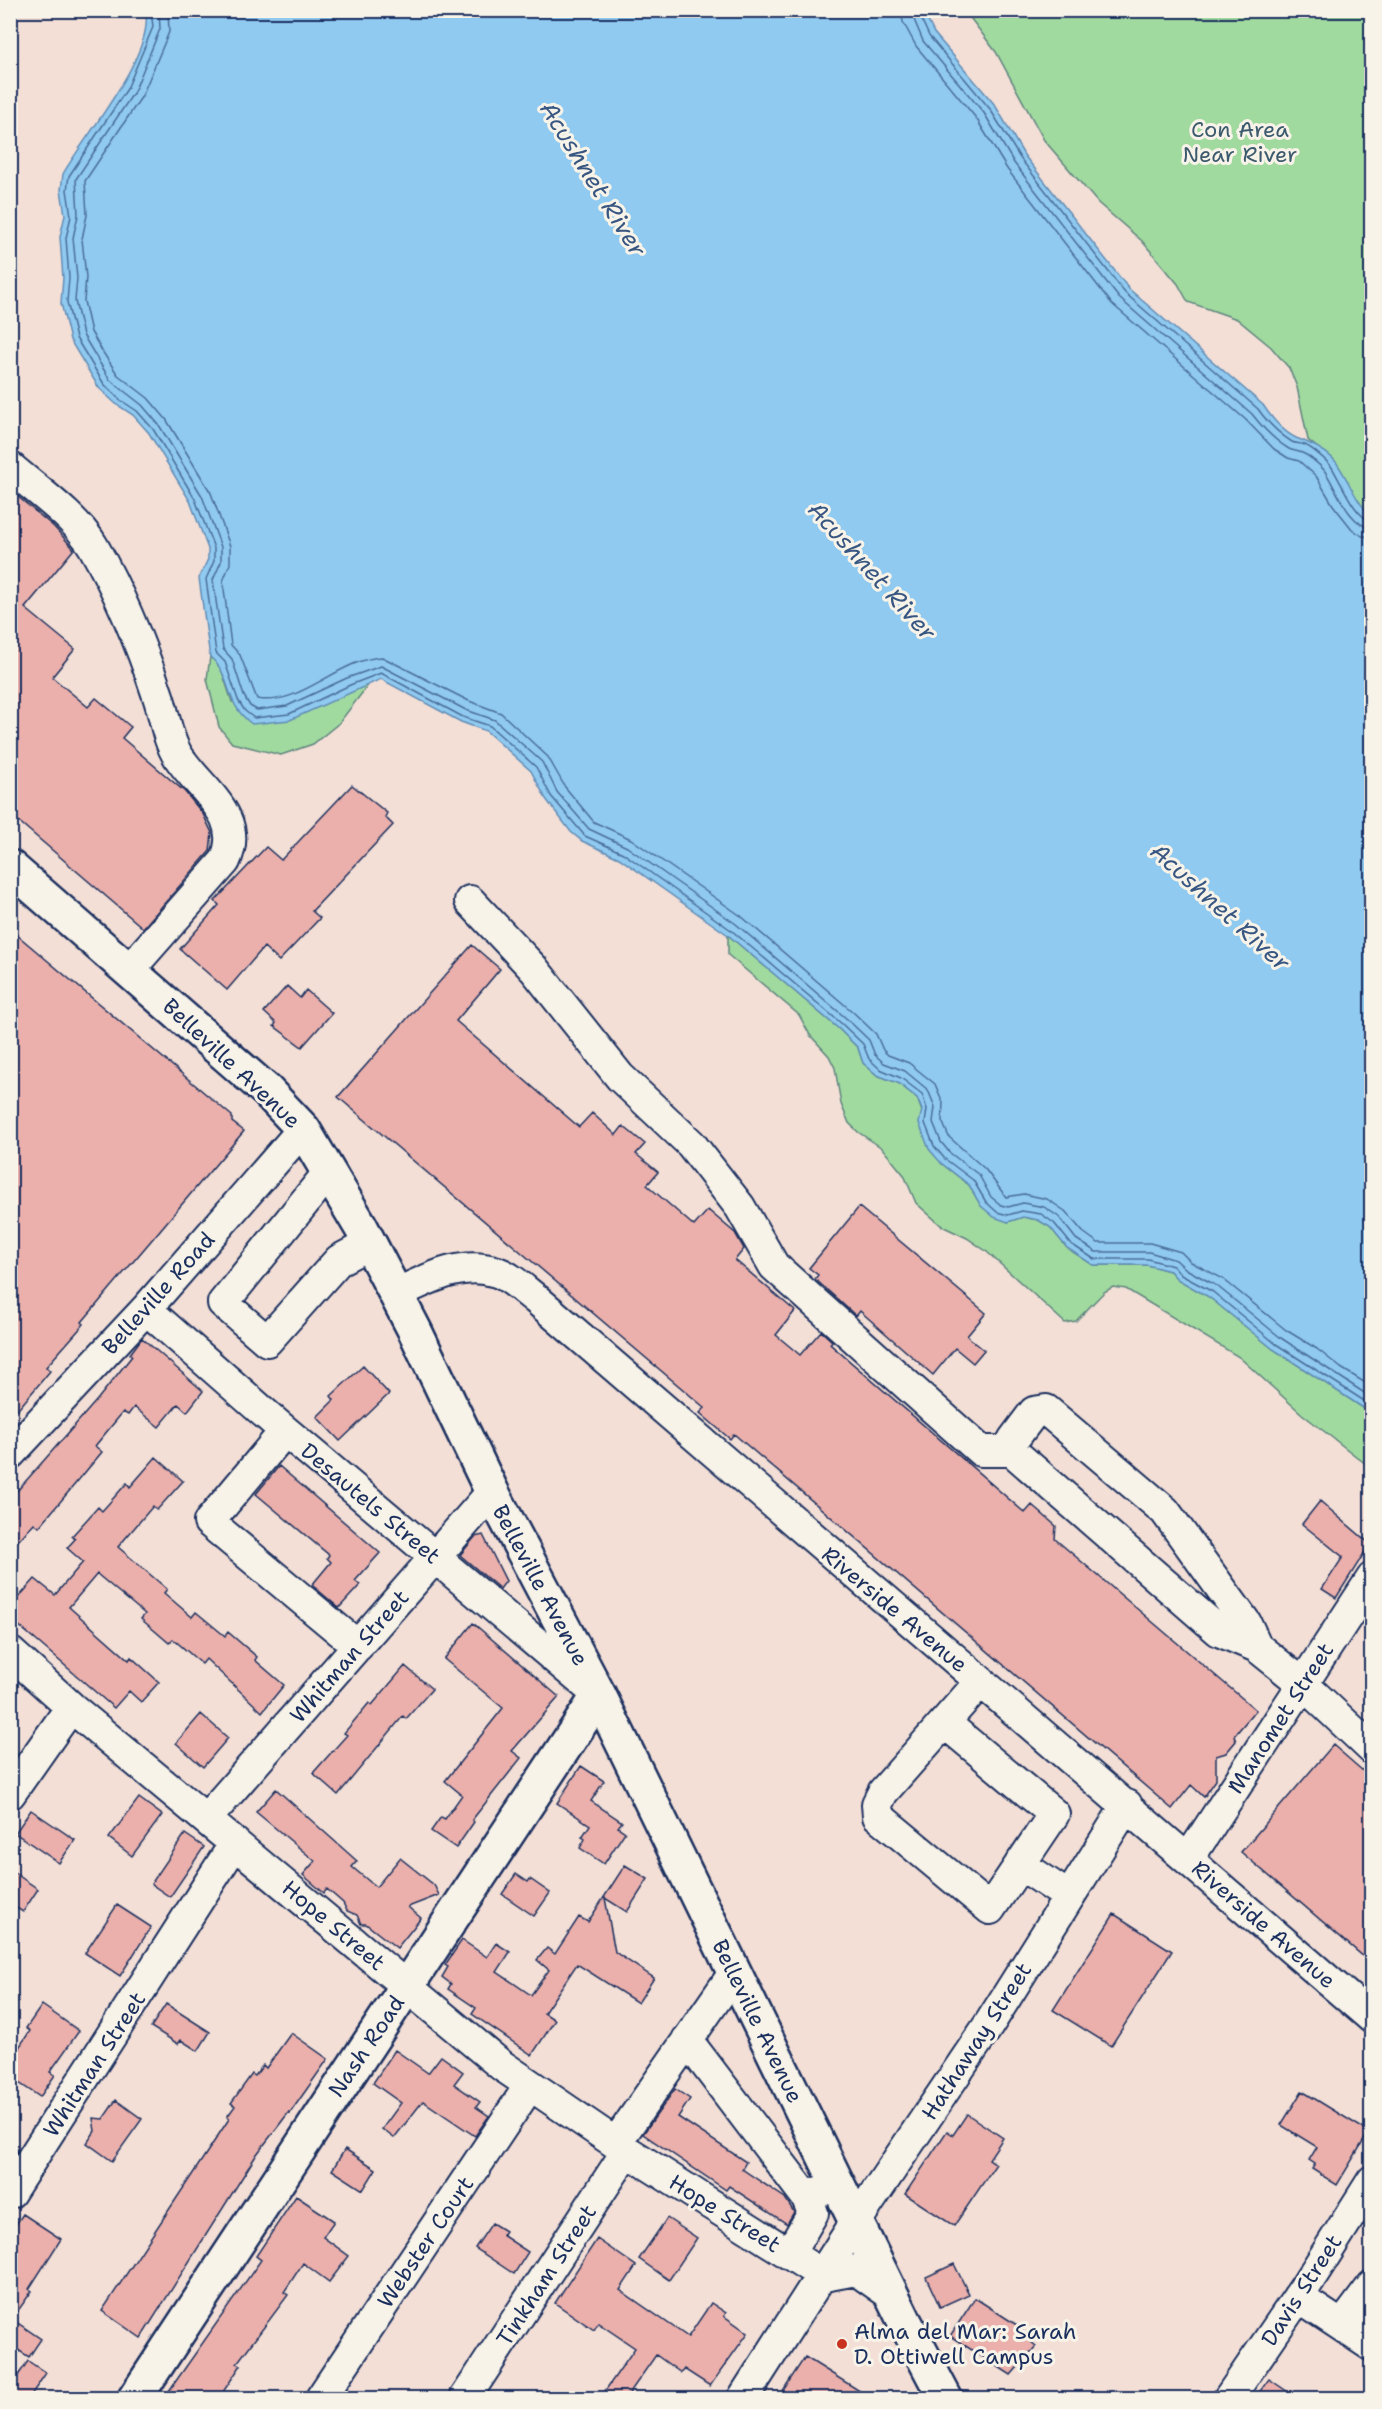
<svg xmlns="http://www.w3.org/2000/svg" width="1382" height="2409" viewBox="0 0 1382 2409" font-family="'Shantell Sans',sans-serif">
<rect width="100%" height="100%" fill="#f3dfd6"/>
<filter id="ink" filterUnits="userSpaceOnUse"><feTurbulence type="fractalNoise" baseFrequency=".0167" numOctaves="2"/><feDisplacementMap in="SourceGraphic" scale="12" xChannelSelector="R" yChannelSelector="G"/><feConvolveMatrix kernelMatrix="1 2 1 2 8 2 1 2 1" color-interpolation-filters="sRGB"/></filter>
<g filter="url(#ink)">
<!-- green -->
<path fill="#a1da9f" stroke="#5e847e" stroke-width="1.5" d="M965 11H1371V517L1361 507 1326 455 1308 440 1297 387 1289 368 1271 347 1237 319 1188 302 1178 284 1142 241 1098 203 1044 140 996 52Z
M210 657 220 665 232 702 352 690 369 684 339 723 313 744 281 755 232 743 219 727 207 679Z
M728 935 839 1029 858 1048 863 1063 877 1075 898 1083 917 1098 941 1163 969 1185 981 1206 1008 1222 1023 1217 1038 1220 1050 1227 1067 1248 1093 1265H1147L1170 1271 1177 1279 1209 1297 1273 1349 1371 1413V1468L1302 1414 1239 1357 1126 1289 1113 1287 1104 1292 1076 1321 1065 1323 986 1251 967 1238 942 1226 916 1203 904 1175 882 1148 858 1132 849 1123 841 1104 835 1068 829 1056 810 1035 799 1015 728 955Z"/>
<!-- water -->
<path fill="#90caf0" stroke="#618cb6" stroke-width="1.5" d="M145 11H923L934 33 995 105 1024 155 1129 289 1263 405C1271 417 1283 432 1296 438 1310 443 1326 450 1336 462 1349 480 1355 501 1372 517L1371 1413 1273 1349 1209 1297 1177 1279 1170 1271 1147 1265H1093L1067 1248 1050 1227 1038 1220 1023 1217 1008 1222 994 1217 981 1206 969 1185 941 1163 929 1149 919 1123 922 1110 917 1098 898 1083 877 1075 863 1063 858 1048 839 1029 728 935 619 858 582 841 571 832 546 799 531 771 486 731 461 722 381 679 290 720 252 724C223 703 233 676 210 657L199 578 208 559V549L190 501 149 433 133 415 116 404 99 388 70 340 61 303 63 278 60 237 65 215 61 190 63 174C83 138 157 51 145 11Z"/>
<g fill="none" stroke-linecap="round" stroke-linejoin="round">
<!-- shore -->
<path stroke="#4a6d98" stroke-width="1.5" d="M151 10 153 27 127 89 69 176 67 190 71 216 66 238 69 278 67 302 76 338 104 384 119 399 137 411 153 429 195 499 214 548V561L206 579 216 653 225 662 238 700 245 711 254 718 289 714 350 685 381 673 463 717 490 726 536 767 551 796 585 836 623 853 731 930 842 1024 863 1044 869 1059 880 1069 901 1078 922 1094 927 1109 925 1123 934 1146 945 1159 973 1180 986 1202 997 1212 1008 1215 1022 1211 1041 1214 1054 1223 1071 1244 1094 1259H1148L1173 1266 1181 1275 1213 1292 1276 1344 1372 1406
M159 10 160 29 134 92 76 179 78 215 73 238 77 278 75 301 83 335 110 380 142 405 159 425 202 496 221 547V562L213 580 223 649 232 659 244 696 250 706 257 710 287 706 347 678 381 666 466 710 495 720 542 762 557 792 589 829 627 847 736 924 847 1019 869 1040 875 1055 884 1063 905 1071 928 1090 935 1107 933 1122 941 1142 950 1153 979 1175 991 1197 1001 1205 1008 1207 1023 1203 1044 1207 1059 1217 1076 1239 1096 1252H1149L1176 1260 1186 1269 1217 1286 1281 1338 1372 1398
M168 10 169 32 142 96 85 181 87 215 82 239 86 277 84 301 91 332 102 351 118 375 148 398 166 419 211 493 230 546V564L223 581 231 645 240 655 257 699C301 707 338 659 382 657L469 701 501 713 548 757 565 787 594 822 631 839 741 916 853 1012 876 1034 883 1050 888 1055 909 1063 935 1084 943 1103 942 1121 949 1137 985 1169 1006 1197 1024 1194 1047 1199 1065 1211 1083 1232 1098 1243H1150L1181 1252 1191 1262 1223 1279 1286 1330 1317 1349 1341 1368 1372 1387
M901 10 903 22 916 46 976 118 1007 169 1112 304 1246 420 1274 449 1288 458 1299 461 1316 476 1333 505 1352 529 1362 536 1372 537
M910 10 923 41 984 113 1014 163 1119 298 1252 414C1262 427 1274 440 1289 449 1293 451 1298 451 1302 453 1308 455 1320 465 1324 470 1335 485 1349 527 1372 528
M917 10 929 36 990 109 1020 158 1125 293 1258 409C1267 422 1278 433 1292 442 1296 444 1300 443 1305 445 1312 448 1326 460 1331 466 1340 479 1355 519 1372 521"/>
</g>
<!-- building -->
<path fill="#ebb0ab" stroke="#1b2f5e" stroke-width="1.5" d="M10 490 54 527 74 549 25 608 75 649 52 677 88 707 96 698 131 727 122 738 185 792 203 814 212 833 210 851 143 928 10 814Z
M352 785 387 813 385 817 393 825 312 911 320 918 279 961 264 947 227 990 180 949 219 905 215 901 266 847 281 860Z
M10 929 232 1116V1122L244 1131 82 1322 84 1324 46 1367 50 1371 10 1419Z
M472 945 500 969 456 1021 579 1127 592 1113 616 1135 623 1126 645 1144 636 1154 658 1172 647 1185 694 1226 708 1210 735 1233 744 1249 735 1260 795 1311 776 1335 800 1355 821 1331 832 1341 830 1344 1025 1513 1032 1505 1056 1526 1055 1539 1256 1710 1234 1736 1236 1741 1226 1753 1216 1756V1780L1204 1797 1191 1785 1172 1809 734 1434 730 1439 700 1413 705 1408 338 1097Z
M287 986 300 998 306 990 332 1013 302 1047 274 1026 276 1023 264 1012Z
M859 1207 986 1313 967 1336 984 1350 973 1363 955 1348 933 1375 860 1311 856 1316 815 1279 818 1275 809 1268Z
M142 1338 203 1391 187 1412 178 1404 159 1427 134 1407 128 1415 123 1412 95 1446 102 1452 39 1527 34 1523 10 1550V1499L97 1400 132 1356 130 1354Z
M363 1366 389 1394 340 1441 317 1417 334 1400 331 1396Z
M156 1457 183 1481 157 1510 153 1506 118 1547 167 1589 164 1593 192 1617 196 1612 225 1636 228 1632 257 1657 255 1660 284 1685 262 1712 206 1659 202 1664 173 1639 169 1643 141 1619 145 1614 97 1574 69 1607 129 1660 131 1657 159 1682 141 1702 129 1691 114 1708 10 1618V1607L35 1579 55 1595 83 1562 67 1548 75 1539 72 1536 98 1507 102 1511 127 1483 130 1487Z
M279 1466 380 1553 355 1581 360 1585 339 1608 312 1585 331 1562 327 1558 329 1555 256 1494Z
M1320 1501 1370 1544 1336 1598 1322 1589 1343 1557 1302 1524Z
M483 1535 506 1581 500 1589 460 1555 475 1537Z
M473 1623 559 1697 512 1751 521 1758 472 1820 474 1822 456 1848 431 1831 441 1817 445 1819 462 1795 445 1781 503 1708 444 1659Z
M405 1666 432 1689 406 1719 403 1716 338 1795 313 1773 347 1735 344 1733 369 1703 372 1705Z
M201 1714 228 1738 203 1767 176 1743Z
M1333 1745 1371 1778V1963L1241 1852Z
M581 1766 604 1781 591 1801 622 1822 618 1827 625 1832 604 1864 580 1848 585 1839 582 1837 590 1825 557 1803Z
M276 1789 357 1861 352 1867 376 1887 400 1858 434 1885 439 1895 408 1907 421 1918 397 1948 366 1924H361L357 1915 347 1911 343 1903 327 1889 324 1893 303 1875 315 1861 256 1812Z
M139 1798 162 1815 132 1856 109 1838Z
M31 1810 75 1840 59 1863 15 1833Z
M185 1834 204 1847 170 1897 151 1884Z
M625 1865 648 1879 627 1912 605 1898 615 1952 654 1978 638 2003 577 1964 544 2013 555 2020 532 2055 472 2014 476 2008 448 1989 451 1984 442 1977 448 1967 445 1965 462 1940 487 1957 496 1943 510 1952 497 1972 531 1995 549 1970 537 1960 547 1948 555 1954 579 1917 588 1922Z
M10 1870 38 1889 23 1912 10 1904Z
M516 1874 528 1882 530 1879 550 1893 534 1916 502 1894Z
M117 1905 151 1927 120 1976 85 1953Z
M1114 1914 1172 1951 1111 2046 1053 2010Z
M166 2004 210 2032 198 2051 181 2040 178 2044 151 2027Z
M42 2005 79 2031 50 2072 55 2075 40 2097 10 2077V2061L30 2031 26 2028Z
M291 2033 328 2059 290 2113 289 2112 257 2154 141 2338 102 2311 229 2119 227 2117 235 2106 231 2103 252 2074 255 2076 263 2065 266 2068Z
M395 2050 428 2073 441 2056 463 2072 454 2084 480 2102 476 2107 489 2116 475 2136 423 2101 394 2138 382 2129 401 2103 373 2083Z
M675 2089 690 2099 678 2117 746 2162 742 2169 785 2198 794 2212 787 2224 729 2186 726 2190 643 2134Z
M1302 2091 1369 2132 1337 2185 1312 2169 1315 2164 1309 2160 1317 2147 1281 2125Z
M116 2100 142 2119 112 2161 87 2143 95 2131 93 2118 103 2119Z
M967 2114 1003 2138 989 2159 996 2164 954 2226 905 2194 947 2131 953 2135Z
M345 2149 376 2169 363 2190 332 2170Z
M296 2196 334 2221 323 2237 349 2256 329 2282 303 2263 284 2292 288 2295 237 2363 241 2365 219 2398H164L261 2260 256 2256Z
M23 2214 61 2239 29 2289 32 2291 12 2319 41 2339 29 2357 10 2345V2233Z
M667 2218 697 2238 669 2280 639 2259Z
M492 2223 505 2231 502 2235 528 2252 514 2274 475 2248Z
M597 2239 636 2266 620 2290 688 2337 711 2303 726 2313 724 2316 748 2333 710 2386 684 2369 681 2373 656 2355 626 2398H600L635 2348 598 2323 594 2330 555 2303Z
M954 2264 969 2294 940 2307 926 2277Z
M975 2298 1023 2329 1020 2333 1036 2346 1011 2375 950 2336Z
M805 2357 871 2398H778Z
M28 2361 46 2373 29 2398H10V2387Z
M1269 2379 1297 2398H1255Z"/>
<g fill="none" stroke-linecap="round" stroke-linejoin="round">
<!-- minor casing -->
<g stroke="#1b2f5e" stroke-width="34">
<path id="minor" d="M10 467C35 489 76 517 93 546 120 593 141 645 158 696 165 716 167 739 178 756 200 790 246 816 225 861L130 969
M470 901 534 969 620 1077 691 1144 740 1207 774 1266 981 1451H1012
M329 1172 223 1303 267 1341 339 1260 369 1244
M396 1294C428 1279 461 1260 497 1272 511 1277 524 1290 536 1299L1372 2018
M146 1309 277 1424 596 1693
M285 1431 209 1522 358 1646
M10 1454 146 1309 303 1129
M1257 1647 1246 1623 1165 1511 1046 1410 1034 1412 1013 1440 1012 1451 1219 1631 1257 1647 1303 1684 1372 1749
M10 1652 71 1707 501 2065 627 2151 824 2276 856 2270 893 2296
M945 1723 1054 1814 990 1909 878 1816 877 1804 883 1792 980 1682
M10 1794 71 1707
M206 1819 492 1492
M1189 1858 1372 1578
M1020 1864 1069 1897
M687 2040 807 2198 838 2183
M616 2143 734 1973
M10 2193 235 1843
M789 2254 813 2213 807 2198
M1298 2297 1372 2346
M1342 2326 1372 2286
M321 2398 530 2085
M465 2398 627 2151
M743 2398 857 2220 988 2026 1127 1805
M1229 2398 1305 2287 1372 2181"/>
</g>
<!-- major casing -->
<g stroke="#1b2f5e" stroke-width="38">
<path id="major" d="M10 867 267 1091 303 1129 361 1227 415 1331 492 1492 599 1695 905 2322 945 2398
M135 2398 599 1695"/>
</g>
<!-- minor -->
<use href="#minor" stroke="#f7f3e8" stroke-width="30"/>
<!-- major -->
<use href="#major" stroke="#f7f3e8" stroke-width="33"/>
</g>
</g>
<!-- markers -->
<circle fill="#c8321e" stroke="#f7f3e8" stroke-width="2" cx="842" cy="2344" r="6"/>
<g text-anchor="middle" stroke-width="6" stroke-linejoin="round" paint-order="stroke">
<!-- park labels -->
<g font-size="22" fill="#3c5a6e" stroke="#f7f3e8">
<text x="1240" y="137">Con Area<tspan x="1240" dy="25">Near River</tspan></text>
</g>
<!-- street labels -->
<g font-size="22" fill="#1b2f5e" stroke="#f7f3e8">
<text transform="translate(232 1063) rotate(43)" y="8">Belleville Avenue</text>
<text transform="translate(158 1293) rotate(-48)" y="8">Belleville Road</text>
<text transform="translate(371 1503) rotate(40)" y="8">Desautels Street</text>
<text transform="translate(541 1585) rotate(62)" y="8">Belleville Avenue</text>
<text transform="translate(895 1609) rotate(40)" y="8">Riverside Avenue</text>
<text transform="translate(349 1656) rotate(-49)" y="8">Whitman Street</text>
<text transform="translate(1280 1718) rotate(-57)" y="8">Manomet Street</text>
<text transform="translate(1264 1924) rotate(41)" y="8">Riverside Avenue</text>
<text transform="translate(334 1925) rotate(40)" y="8">Hope Street</text>
<text transform="translate(758 2021) rotate(64)" y="8">Belleville Avenue</text>
<text transform="translate(976 2041) rotate(-57)" y="8">Hathaway Street</text>
<text transform="translate(366 2046) rotate(-56)" y="8">Nash Road</text>
<text transform="translate(94 2064) rotate(-57)" y="8">Whitman Street</text>
<text transform="translate(725 2213) rotate(32)" y="8">Hope Street</text>
<text transform="translate(425 2242) rotate(-56)" y="8">Webster Court</text>
<text transform="translate(546 2275) rotate(-57)" y="8">Tinkham Street</text>
<text transform="translate(1301 2290) rotate(-57)" y="8">Davis Street</text>
</g>
<!-- poi labels -->
<g font-size="22" fill="#1b2f5e" stroke="#f7f3e8" text-anchor="start">
<text x="854" y="2339">Alma del Mar: Sarah<tspan x="854" dy="25">D. Ottiwell Campus</tspan></text>
</g>
<!-- water labels -->
<g font-size="24" font-style="italic" fill="#385682" stroke="#f7f3e8">
<text transform="translate(593 179) rotate(58)" y="8">Acushnet River</text>
<text transform="translate(872 571) rotate(48)" y="8">Acushnet River</text>
<text transform="translate(1220 907) rotate(42)" y="8">Acushnet River</text>
</g>
</g>
<!-- margin -->
<rect width="1382" height="2409" fill="none" stroke="#f7f3e8" stroke-width="36"/>
<rect x="18" y="18" width="1346" height="2373" fill="none" stroke="#1b2f5e" stroke-width="2" filter="url(#ink)"/>
</svg>
